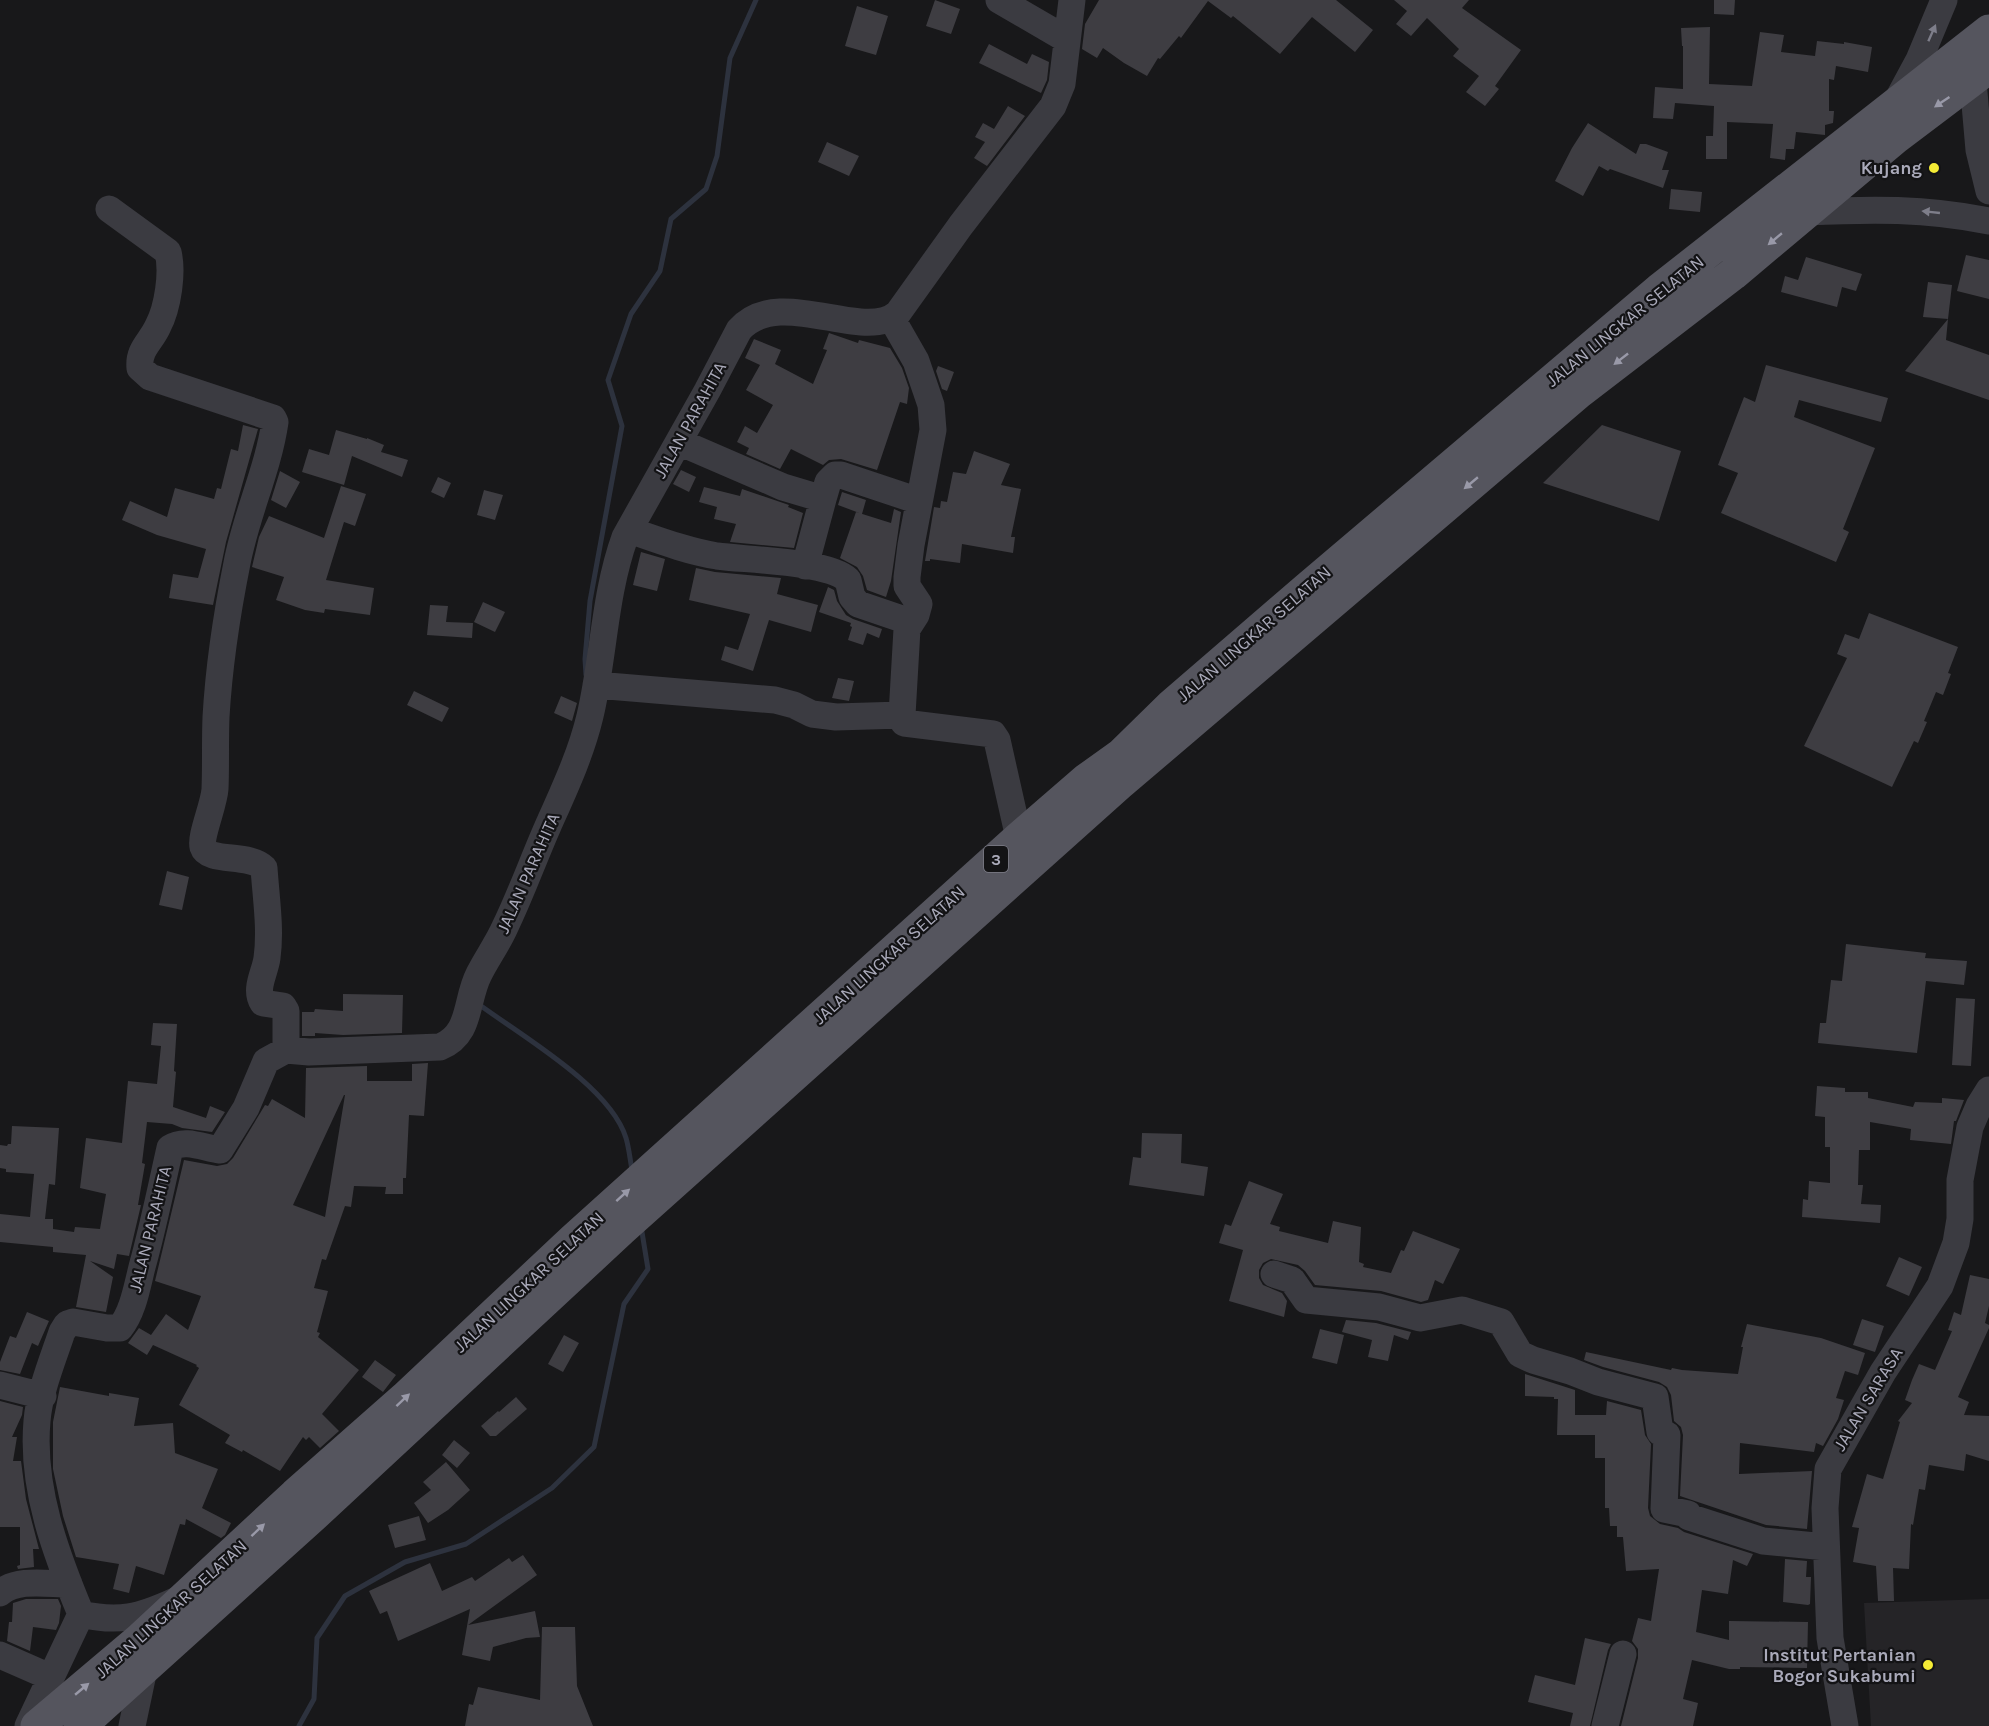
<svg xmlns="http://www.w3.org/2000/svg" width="1989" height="1726" viewBox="0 0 1989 1726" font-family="Karla,sans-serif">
<rect width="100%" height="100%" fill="#18181a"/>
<!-- built -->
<path fill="#252427" d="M1989 1599V1726H1871L1864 1603Z"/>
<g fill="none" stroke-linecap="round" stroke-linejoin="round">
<!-- stream -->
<path stroke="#2d323e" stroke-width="5" d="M586 675 585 659 590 601 622 426 608 380 631 314 660 271 671 219 706 189 717 156 730 58 756 0
M477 1003C520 1035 610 1086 626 1138 629 1148 630 1159 632 1170
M299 1726 314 1699 317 1638 345 1596 405 1562 466 1544 552 1488 594 1447 624 1304 648 1269 641 1226"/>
</g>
<!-- building -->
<path fill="#3e3d42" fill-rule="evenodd" d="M935 0 960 9 951 34 926 26Z
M1099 0H1336L1373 30 1355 52 1312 17 1280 54 1233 16 1231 18 1208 1 1181 38 1179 36 1160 59 1158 58 1147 76 1124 63 1103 48 1097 58 1082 49 1085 24Z
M1394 0H1469L1462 8 1521 50 1495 86 1499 89 1485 106 1466 92 1479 76 1453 56 1459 49 1427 18 1411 36 1396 24 1407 11Z
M1714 0H1735L1734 15 1714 14Z
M857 6 888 16 876 55 845 46Z
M1710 27 1709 84 1752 86 1760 32 1784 35 1781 52 1815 56 1817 41 1844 44V42L1872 47 1868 72 1836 66 1834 80 1829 79V111H1834L1833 123 1825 125V135L1796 132 1794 149H1786L1785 160 1770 158 1773 124 1727 122V159H1706V136H1713L1714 106 1675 103 1673 119 1653 118 1655 87 1683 89V46H1682L1681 28Z
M989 44 1027 64 1032 54 1049 62 1047 80 1041 93 979 63Z
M1008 106 1025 116 987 166 974 158 985 142 975 137 983 123 994 129Z
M1588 123 1636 154 1640 144H1646L1668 152 1662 170H1669L1663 188 1610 169 1608 171 1599 166 1583 196 1555 181 1572 148Z
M827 142 859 156 849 176 818 162Z
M1671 189 1702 192 1700 212 1669 209Z
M1966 255 1989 260V299L1957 291Z
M1806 257 1862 274 1856 291 1842 287 1837 307 1781 292 1785 276 1798 280Z
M1928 282 1952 285 1948 319 1923 317Z
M1948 319 1946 340 1989 355V400L1905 371Z
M829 333 858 343 859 340 890 348 902 368 909 388 907 404 900 402 877 470 841 459 829 460 823 465 791 449 780 469 746 454 749 448 737 442 745 426 757 433 773 405 746 390 760 365 745 358 754 339 781 350 775 364 813 384 827 350 823 349Z
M1766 365 1888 398 1881 422 1799 400 1794 417 1875 448 1843 529 1849 532 1836 562 1721 513 1738 473 1718 465 1744 397 1755 402Z
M938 366 954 372 947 391 942 389 936 371Z
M243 425 258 429 226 542 213 605 169 598 173 574 198 578 206 549 157 535 122 520 130 501 167 517 175 488 214 499 217 488 221 489 231 449 238 451Z
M1602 425 1681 451 1659 521 1543 483Z
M336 430 367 439V438L384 445 381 452 408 460 402 477 352 456 344 485 302 472 309 449 329 455Z
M974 451 1010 464 1001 485 1021 489 1011 537H1015L1013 553 962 544 960 563 930 559V561H925L934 507 940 508 941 501 947 502 953 472 966 474Z
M681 470 696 477 689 492 673 484Z
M280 471 300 482 286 508 271 500Z
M438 477 451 483 444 498 431 492Z
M341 486 366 494 355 526 344 522 326 580 374 588 370 615 325 609 324 613 305 610 276 600 284 577 252 567 259 537 269 516 324 538Z
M704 487 740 496 742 489 789 505 788 507 803 513 794 548 730 542 736 524 714 519 717 507 699 502Z
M484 490 503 495 495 520 477 515Z
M842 492 866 500 862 514 838 505Z
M894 509 901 512 891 581 886 597 867 590 863 576 857 567 840 558 856 512 891 523Z
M641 552 665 559 657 591 633 585Z
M696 568 715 572 781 578 777 594 818 605 811 632 769 620 753 671 721 660 725 646 738 650 750 614 689 600Z
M828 587 834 590 837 601 846 615 853 619 882 629 879 638 867 633 863 645 848 640 852 627 850 626 851 623 819 612Z
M483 602 505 612 495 632 474 622Z
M430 605 448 606 446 622 473 623 472 638 427 635Z
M1869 613 1958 647 1948 673 1951 674 1943 695 1936 692 1924 721 1927 722 1918 743 1914 741 1892 787 1804 746 1847 658 1837 654 1845 634 1859 639Z
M838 678 854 681 849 701 832 698Z
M414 691 449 708 442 722 407 705Z
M561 696 577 703 572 721 554 713Z
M167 871 189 877 182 910 159 905Z
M1846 944 1926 953 1925 958 1967 961 1964 985 1926 981 1917 1053 1818 1043 1820 1023H1826L1831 980 1842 981Z
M343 994 403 995 402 1033 343 1035 315 1033V1036H302V1012H314L315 1009 343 1011Z
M1956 998 1975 999 1971 1066 1952 1065Z
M153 1023 177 1024 174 1071 176 1072 173 1107 206 1118 210 1106 225 1112 212 1132 182 1128 172 1124 147 1122 142 1163 145 1164 138 1205H141L129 1256 117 1254 114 1269 90 1261 113 1277 106 1312 76 1307 86 1255 53 1252V1247L0 1242V1214L30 1217 34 1174 6 1172V1169L0 1168V1145L7 1146 8 1144H11L12 1126 59 1128 55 1185 49 1184 45 1219H53V1229L74 1232 75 1227 100 1229 106 1194 80 1188 86 1138 122 1143 128 1081 157 1084 161 1046 151 1045Z
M428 1063 424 1116 409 1115 406 1178H403V1194H385L386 1187 354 1186 351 1207 345 1206 326 1260 322 1259 314 1288 328 1291 317 1332 320 1333 318 1337 359 1370 322 1414 339 1431 320 1448 309 1437 306 1440 303 1437 280 1471 243 1450 242 1452 225 1443 230 1435 179 1405 199 1368 196 1366 197 1365 153 1345 147 1355 128 1343 139 1328 151 1335 166 1314 188 1330 201 1296 155 1281 184 1160 217 1166 227 1164 233 1158 265 1105 268 1106 272 1099 305 1118 306 1068 367 1066V1081H412V1064ZM344 1095H345L325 1217 293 1205Z
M1817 1086 1845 1088V1092H1868V1098L1913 1107 1915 1102 1942 1103V1098L1964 1100 1956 1121H1954L1951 1144 1910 1140 1911 1129 1870 1122V1150H1859L1858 1185H1863L1861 1204 1881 1205 1880 1223 1802 1217 1803 1199 1808 1200 1809 1181 1830 1183V1147H1825V1117L1815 1116Z
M1142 1133 1182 1134 1181 1163 1208 1167 1204 1196 1129 1185 1133 1157 1141 1158Z
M1249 1181 1283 1194 1270 1224 1280 1227 1279 1231 1328 1243 1333 1221 1361 1227 1359 1262 1364 1264 1363 1267 1391 1273 1401 1250 1404 1251 1413 1231 1460 1249 1443 1284 1435 1280 1428 1300 1421 1302 1381 1291 1315 1285 1305 1271 1298 1265 1271 1259 1263 1263 1259 1270V1278L1263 1285 1282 1293 1287 1301 1284 1317 1229 1301 1243 1250 1219 1243 1225 1224 1231 1226Z
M1899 1257 1922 1267 1909 1296 1886 1286Z
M1970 1275 1989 1279V1306L1985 1323 1989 1325V1328L1958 1397 1969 1402 1964 1415 1989 1416V1461L1966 1454 1964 1471 1929 1465 1925 1490 1919 1489 1913 1525 1911 1524 1909 1569 1893 1568 1894 1601H1878L1876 1566 1853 1562 1859 1528 1852 1527 1867 1474 1883 1479 1900 1422 1898 1421 1912 1403 1905 1400 1912 1380 1919 1364 1935 1370 1952 1331 1948 1330 1954 1312 1961 1315Z
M27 1312 49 1321 38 1346 32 1343 20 1374 0 1370V1362L10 1336 16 1338Z
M1862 1319 1884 1326 1875 1352 1853 1345Z
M1346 1320 1376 1323 1411 1332 1408 1340 1394 1335 1388 1361 1368 1357 1372 1340 1342 1332Z
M1747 1324 1821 1338 1865 1353 1858 1375 1845 1371 1836 1398 1844 1400 1838 1419 1823 1446 1816 1443 1814 1452 1740 1443 1739 1474 1812 1471 1807 1529 1766 1525 1680 1496 1683 1435 1681 1427 1674 1421 1671 1395 1667 1387 1659 1382 1603 1367 1584 1360 1586 1352 1671 1370 1672 1368 1682 1370 1738 1374 1743 1347H1741Z
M1320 1329 1344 1335 1337 1364 1312 1358Z
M564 1335 579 1343 563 1372 548 1364Z
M375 1360 396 1375 383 1392 362 1377Z
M1525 1374 1575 1390V1415H1606L1607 1401 1641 1410 1645 1435 1651 1444 1648 1508 1650 1516 1660 1524 1678 1528 1684 1532 1753 1554 1747 1566 1733 1560 1728 1594 1702 1590 1696 1632 1729 1640V1621L1808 1622 1807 1668 1740 1667V1669H1729L1692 1660 1683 1699 1698 1703 1693 1726H1621L1638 1658V1649L1632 1641 1638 1618 1651 1621 1659 1569 1626 1571 1623 1537H1617V1526H1610L1609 1508H1605V1458H1595V1435H1557L1558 1399H1554V1397L1525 1396Z
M60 1387 109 1396V1393L139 1398 134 1426 173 1423 175 1453 218 1469 202 1508 231 1523 225 1535 221 1538 186 1519 185 1525 180 1524 164 1575 136 1566 129 1593 113 1589 119 1564 76 1557 63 1516 53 1469V1422Z
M516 1397 527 1409 496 1436H490L481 1426 498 1411 499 1412Z
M0 1401 23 1407 22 1415 12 1437H17L13 1461H21L26 1499 39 1549H33L34 1567 18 1569 17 1566 20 1565V1527H0Z
M454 1440 470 1453 457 1468 442 1455Z
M446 1462 470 1490 448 1510 428 1523 414 1503 431 1490 423 1482Z
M419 1516 426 1540 395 1548 388 1525Z
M523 1555 537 1575 468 1625 535 1611 540 1637 526 1638 493 1647 490 1661 462 1655 470 1609 398 1641 387 1611 380 1614 369 1591 430 1563 442 1591 472 1577 475 1581 509 1558 512 1562Z
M1785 1559 1807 1561 1806 1577H1811L1810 1604 1808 1605 1783 1602Z
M26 1599H58L61 1606 59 1623 56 1630 33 1627 30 1651 7 1641 9 1622H12L13 1603Z
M542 1627H575L577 1686 593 1726H465L469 1704 473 1705 478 1687 540 1700Z
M1585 1638 1611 1644 1608 1650 1590 1726H1570L1573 1713 1528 1702 1535 1675 1575 1685Z"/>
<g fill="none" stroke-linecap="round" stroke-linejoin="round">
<!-- minor -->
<path stroke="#3b3b41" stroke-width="27" d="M999 0 1066 39
M1965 63 1973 81 1979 150 1989 191
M1898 99 1919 60 1944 0
M109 209 168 252C173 272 168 307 158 326 151 342 138 349 140 368L150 377 273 418 275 422C268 470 246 515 237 563 227 613 219 665 216 717 215 741 216 765 215 789 214 805 200 836 203 847 208 863 250 853 264 868 266 898 271 929 267 958 265 973 254 989 263 1003L283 1006 286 1011V1050
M1806 212C1871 209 1925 208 1989 221
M892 319 916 361 931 405 933 430 911 545 907 577V586L919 604 916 615 907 629
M679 442 783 487 823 499 828 482 835 475H841L919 501
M629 530C658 540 687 551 717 556 747 560 828 561 848 580L852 597 858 604 902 619 906 623 907 629 902 715 904 723 993 734 997 740 1019 838
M805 566 823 499
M596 685 775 700 794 705 812 714 836 717 902 715
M1274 1274 1292 1280 1306 1300 1379 1307 1420 1318 1462 1310 1501 1322 1520 1354 1533 1360 1570 1371 1598 1382 1655 1397 1660 1432 1667 1435 1664 1509 1688 1514 1689 1517 1763 1541 1826 1547
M0 1385 43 1396
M0 1593C17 1578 47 1584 69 1584
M81 1614C119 1623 140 1617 175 1601
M0 1655 50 1677
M28 1726 81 1614C56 1554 31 1488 37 1421 39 1393 53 1359 62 1332L67 1324 73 1322 107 1328H120C133 1312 137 1287 142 1267 153 1228 161 1188 170 1148 185 1138 204 1148 220 1150L246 1108 266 1061 286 1050 309 1052 440 1047C472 1034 465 1001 479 974 487 958 498 943 505 927 521 894 533 860 548 826 564 790 581 754 590 716 604 657 604 595 625 537L707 391 739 330C780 284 863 344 898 313L961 225 1053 106 1062 84 1072 0
M132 1726 144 1669
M1605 1726 1623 1654
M1845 1726 1830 1638 1825 1508 1828 1469 1883 1372 1940 1286 1956 1243 1960 1219V1180L1970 1127 1979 1106 1989 1090"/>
<!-- major -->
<path stroke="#55555e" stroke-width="33" d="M37 1726 140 1639 295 1495 405 1398 573 1240 1019 838 1086 780 1121 755 1171 706 1309 587 1659 290 1989 31
M80 1726 314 1515 622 1229 1119 784 1578 393 1733 274 1895 138 1989 67"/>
</g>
<!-- one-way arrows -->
<defs><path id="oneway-solid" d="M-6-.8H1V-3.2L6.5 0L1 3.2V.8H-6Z" transform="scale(1.5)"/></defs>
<g fill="#7e7e8a">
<use href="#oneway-solid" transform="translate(1932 33) rotate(-66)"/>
<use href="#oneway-solid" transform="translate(1931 212) rotate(-174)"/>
</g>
<g fill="#9999a8">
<use href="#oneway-solid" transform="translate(1942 102) rotate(146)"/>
<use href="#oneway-solid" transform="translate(1775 239) rotate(140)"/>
<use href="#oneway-solid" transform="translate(1621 359) rotate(142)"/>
<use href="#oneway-solid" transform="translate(1471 483) rotate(140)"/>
<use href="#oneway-solid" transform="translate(623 1195) rotate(-42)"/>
<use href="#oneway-solid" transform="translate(403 1400) rotate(-43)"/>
<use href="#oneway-solid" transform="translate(258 1530) rotate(-43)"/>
<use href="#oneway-solid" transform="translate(82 1689) rotate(-40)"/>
</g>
<!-- markers -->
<g fill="#f4eb35" stroke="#131315" stroke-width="2">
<circle cx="1934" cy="168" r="6"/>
<circle cx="1928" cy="1665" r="6"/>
</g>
<g text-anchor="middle" stroke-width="4.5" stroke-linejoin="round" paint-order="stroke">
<!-- shield labels -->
<rect fill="#131315" stroke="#7d7d88" stroke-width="1.5" x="984" y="846" width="24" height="26" rx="4.5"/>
<g font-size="16" font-weight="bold" fill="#aaaaba">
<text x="996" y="865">3</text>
</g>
<!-- poi labels -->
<g font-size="18" font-weight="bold" fill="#aaaaba" stroke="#131315" text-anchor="end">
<text x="1922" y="174">Kujang</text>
<text x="1916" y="1661">Institut Pertanian<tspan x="1916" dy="21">Bogor Sukabumi</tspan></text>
</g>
<!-- street labels -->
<g font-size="18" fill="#aaaaba" stroke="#131315">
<text transform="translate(1625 321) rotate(-39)" y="6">JALAN LINGKAR SELATAN</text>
<text transform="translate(690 420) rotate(-61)" y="6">JALAN PARAHITA</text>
<text transform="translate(1254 634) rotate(-41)" y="6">JALAN LINGKAR SELATAN</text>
<text transform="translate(528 873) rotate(-66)" y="6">JALAN PARAHITA</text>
<text transform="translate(889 955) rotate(-42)" y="6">JALAN LINGKAR SELATAN</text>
<text transform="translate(150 1229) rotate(-76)" y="6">JALAN PARAHITA</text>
<text transform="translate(529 1282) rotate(-43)" y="6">JALAN LINGKAR SELATAN</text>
<text transform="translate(1868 1399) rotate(-59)" y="6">JALAN SARASA</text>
<text transform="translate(171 1609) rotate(-42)" y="6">JALAN LINGKAR SELATAN</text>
</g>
</g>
</svg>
